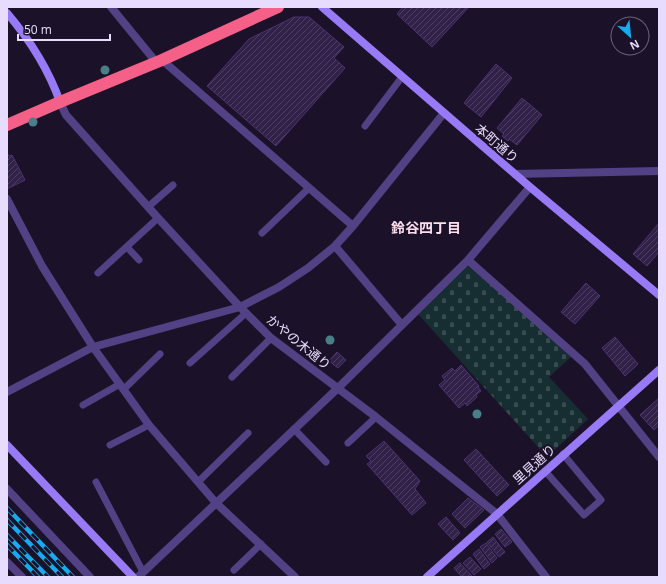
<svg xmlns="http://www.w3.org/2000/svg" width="666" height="584" viewBox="0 0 666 584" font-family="'Open Sans','Noto Sans JP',sans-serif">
<defs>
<pattern id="cemetery-stones" width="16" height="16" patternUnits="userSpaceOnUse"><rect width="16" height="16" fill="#162d32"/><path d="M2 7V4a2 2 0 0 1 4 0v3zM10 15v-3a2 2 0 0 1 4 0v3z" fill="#384b51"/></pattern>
<pattern id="building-hatch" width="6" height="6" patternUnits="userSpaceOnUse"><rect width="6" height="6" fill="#312048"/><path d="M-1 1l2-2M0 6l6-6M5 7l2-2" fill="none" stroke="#4f4063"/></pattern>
</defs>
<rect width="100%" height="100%" fill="#1b1229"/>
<!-- cemetery -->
<path fill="url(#cemetery-stones)" d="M465 265H470L571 357 549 377 588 419 547 457 418 314Z"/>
<!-- building -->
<path fill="url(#building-hatch)" stroke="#4d3373" d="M403 7H469L432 47 397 14Z
M294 17H309L344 47 334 58 345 68 276 146 207 86 249 39Z
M496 64 512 78 481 117 464 103Z
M522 98 542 115 517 145 509 139 508 141 502 136 504 134 497 128Z
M7 153 9 156 12 155 25 180 7 189Z
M659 223V252L647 266 633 254Z
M586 283 600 296 575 324 561 312Z
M615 337 638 364 625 376 602 348Z
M337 352 346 360 338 368 329 361Z
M461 365 479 386 478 387 481 391 476 395 477 397 467 406 465 403 459 408 439 385 445 380 442 376 452 368 455 371Z
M659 398V425L654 430 640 415Z
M384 441 420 481 415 489 426 503 412 515 367 464 371 461 366 456Z
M476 449 509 485 497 496 464 460Z
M468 498 484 510 465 528 452 514Z
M446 517 460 533 453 540 438 524Z
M501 529 512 542 505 547 495 534Z
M493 537 505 552 499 557 487 542Z
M486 543 497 558 492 563 480 547Z
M479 549 490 564 484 569 473 554Z
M470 557 481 569 474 575 463 563Z
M460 563 472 576 471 577H462L454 568Z"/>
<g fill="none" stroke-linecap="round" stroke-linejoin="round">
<!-- lane -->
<path stroke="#524184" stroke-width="7" d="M365 126 402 77
M148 207 173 185
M262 233 309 188
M127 247 139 260
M98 273 158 218
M190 363 246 313
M232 377 271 338
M124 389 160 354
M83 405 120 384
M294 429 326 462
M348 443 376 417
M110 445 149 425
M545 471 584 515 601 500 563 454
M96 482 143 572
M198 482 248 433
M234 570 261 544"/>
<!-- street -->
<path stroke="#524184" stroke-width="8" d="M111 7 156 62
M162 60 353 226
M60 102 66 115 158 218 240 307 271 338 376 417 497 514 546 577
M515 174 659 171
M7 199 42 266 93 347 149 425 216 503 295 577
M335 246 402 325
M468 260 585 364 659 457
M7 392 93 347 240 307 279 287 308 268 335 246 353 226 444 113
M7 489 90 577
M7 562 22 577
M138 577 338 388 468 260 530 187"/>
<!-- secondary -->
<path stroke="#987af6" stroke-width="8" d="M322 7 530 187 659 295
M7 13C30 40 48 68 60 102
M7 445 133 577
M427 577 659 370"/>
<!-- highway -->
<path stroke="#f46088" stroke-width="12" d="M7 125 60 102 162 60 278 7"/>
<!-- rail casing -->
<g stroke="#16abef" stroke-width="4.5">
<path id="rail" d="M7 508 73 577
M7 520 62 577
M7 535 48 577
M7 545 38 577"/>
</g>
<!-- rail -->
<use href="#rail" stroke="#1b1229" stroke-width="3" stroke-dasharray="9" stroke-linecap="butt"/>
</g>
<!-- trees -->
<g fill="#487f88">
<circle cx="105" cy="70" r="4.5"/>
<circle cx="33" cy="122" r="4.5"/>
<circle cx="330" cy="340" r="4.5"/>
<circle cx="477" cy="414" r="4.5"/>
</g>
<g text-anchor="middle" stroke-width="4" stroke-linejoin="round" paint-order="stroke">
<!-- street labels -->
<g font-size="13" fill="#e7dcfd" stroke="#1b1229">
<text transform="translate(497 143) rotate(41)" y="5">本町通り</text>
<text transform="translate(299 342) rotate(39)" y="5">かやの木通り</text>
<text transform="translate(534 464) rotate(-42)" y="5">里見通り</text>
</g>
<!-- neighbourhood labels -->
<g font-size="14" font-weight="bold" fill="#fddeeb" stroke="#1b1229">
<text x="426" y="233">鈴谷四丁目</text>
</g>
</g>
<!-- border -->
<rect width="666" height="584" fill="none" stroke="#e7dcfd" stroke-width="16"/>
<!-- north arrow -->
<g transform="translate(630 36) rotate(153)"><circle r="19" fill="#1b1229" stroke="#6d637e"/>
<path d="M0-3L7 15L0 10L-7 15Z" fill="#16abef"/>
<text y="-6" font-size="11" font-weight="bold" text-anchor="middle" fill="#e7dcfd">N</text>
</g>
<!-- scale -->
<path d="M18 34v6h92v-6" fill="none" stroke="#e7dcfd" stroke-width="2"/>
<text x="24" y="34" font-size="12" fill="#e7dcfd" stroke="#1b1229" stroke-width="3" paint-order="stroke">50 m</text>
</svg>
